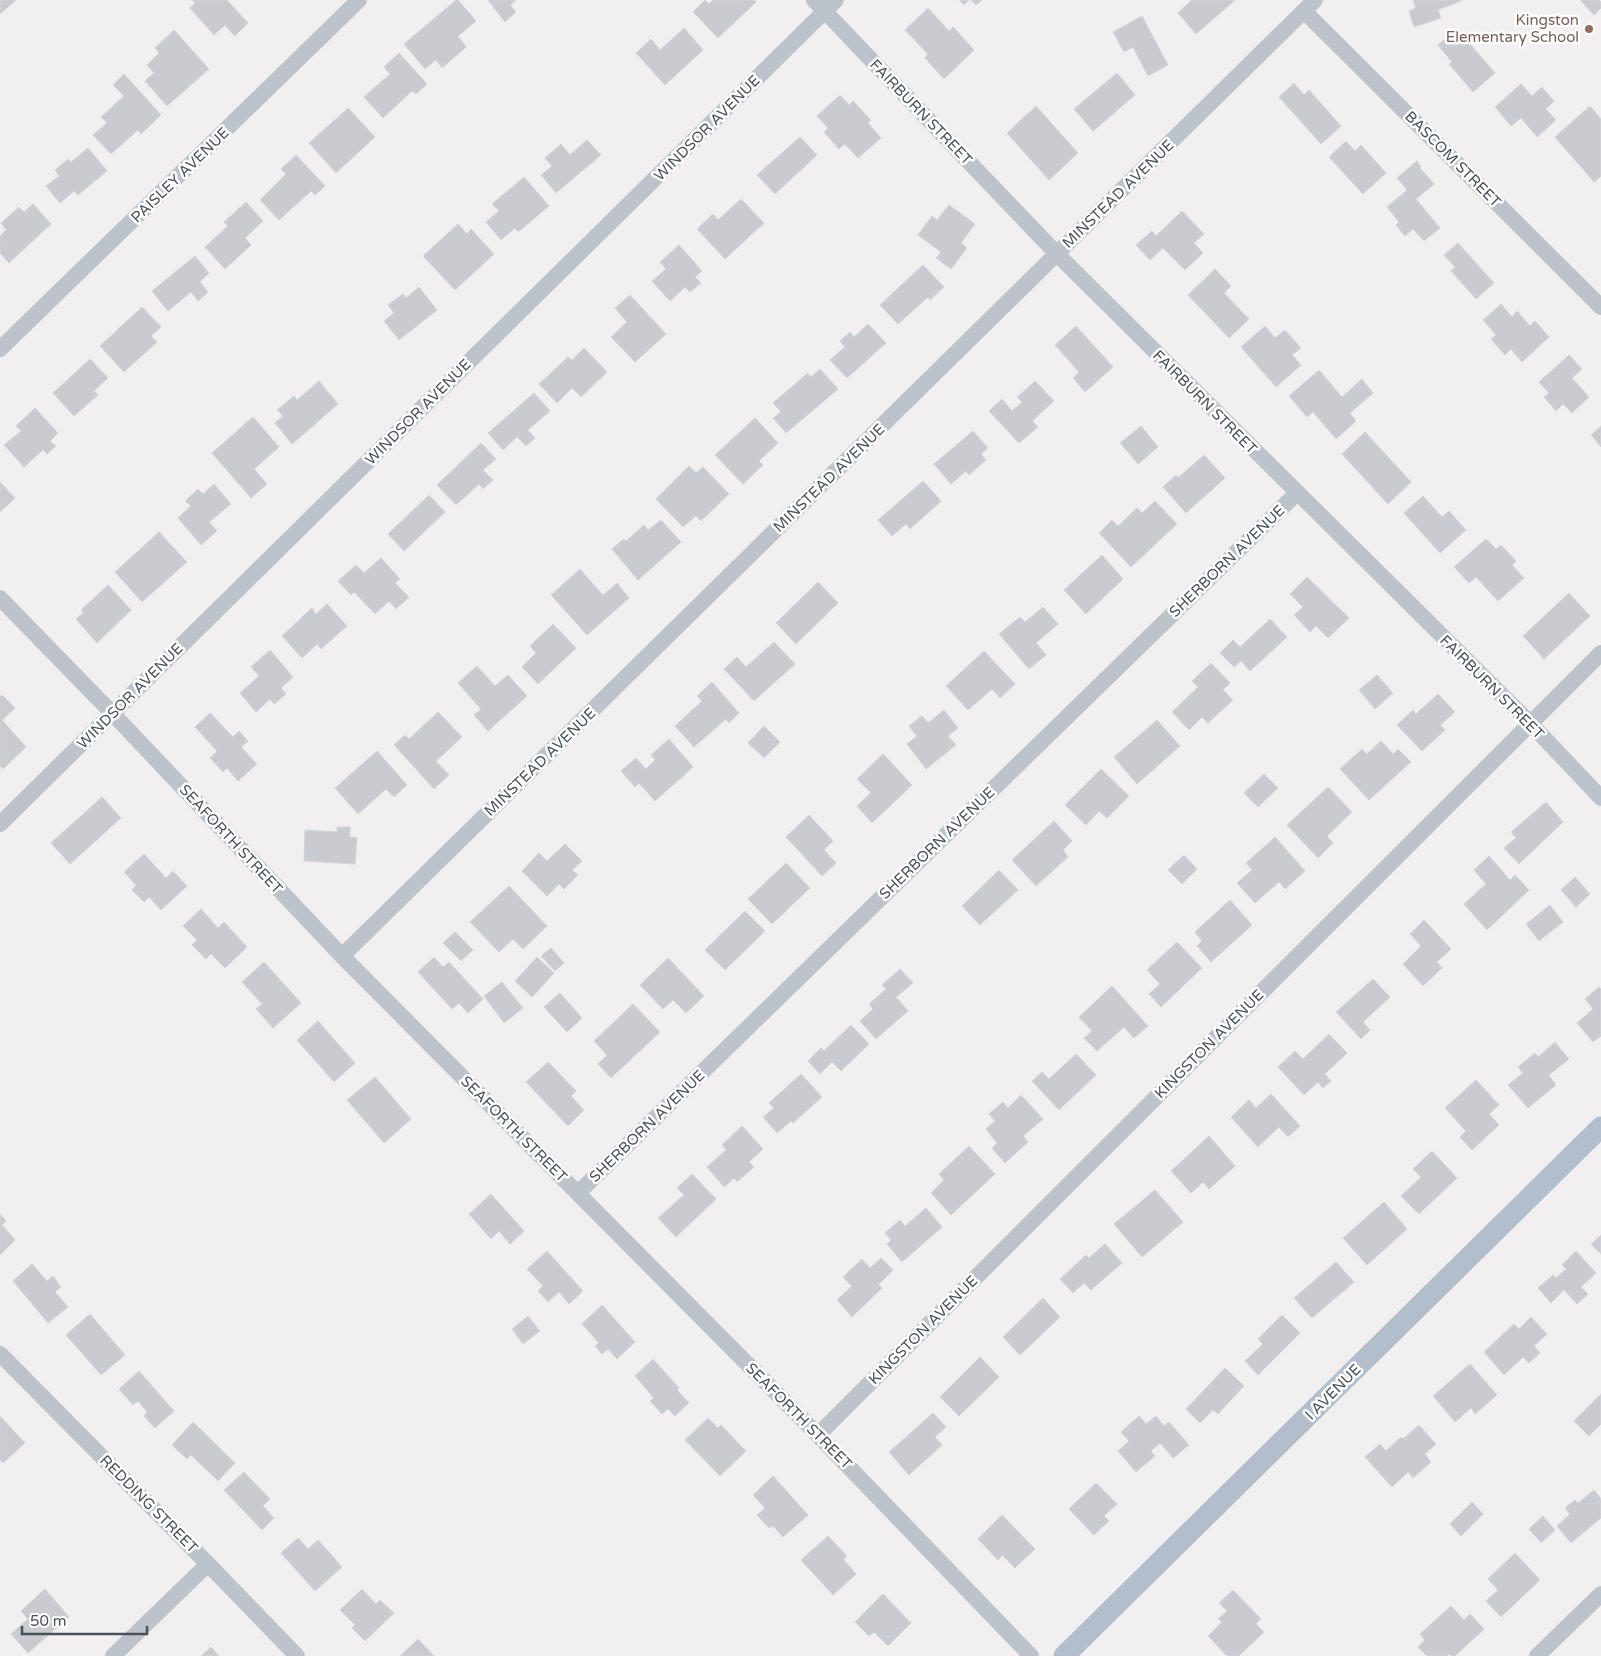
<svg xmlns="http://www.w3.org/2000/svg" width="1601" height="1656" viewBox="0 0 1601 1656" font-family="'Varela Round',sans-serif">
<rect width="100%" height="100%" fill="#f1efef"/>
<!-- building -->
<path fill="#c9cbd1" stroke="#d4d5da" d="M0 0H16L0 14Z
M192 0H227L248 23 235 36 225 25 214 35 190 8 195 3Z
M456 0H458L476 21 458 36 466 47 442 68 436 60 425 69 404 44Z
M488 0H516L510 5 516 12 505 22Z
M705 0 709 4 713 0H754L756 2 718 38 693 12Z
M959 0H969L964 5Z
M971 0H982L976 5Z
M1192 0H1235L1196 34 1178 13Z
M1413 0H1463L1438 10 1441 18 1414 27 1409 11 1416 8Z
M1580 0H1599L1601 2V8L1594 15Z
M928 8 949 31 953 27 974 50 944 79 925 58 928 54 905 30Z
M1142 16 1168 65 1148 76 1133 47 1124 52 1113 32Z
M684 28 703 50 665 85 636 53 651 39 660 50Z
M1457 29 1495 73 1473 92 1449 64 1452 62 1438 45Z
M174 30 209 69 167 106 145 81 154 73 147 65 159 53 155 48Z
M399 53 427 84 416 94 412 91 383 118 364 97 390 74 384 67Z
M1117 73 1135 95 1093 131 1074 109Z
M124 74 161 115 141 134 138 130 111 154 93 135 107 123 101 117 124 96 113 85Z
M1294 83 1304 95 1309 90 1341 126 1321 144 1279 97Z
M1521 84 1532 96 1542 87 1554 101 1546 109 1556 120 1537 137 1521 118 1511 126 1495 107Z
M840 95 849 105 853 101 871 120 868 123 881 138 858 158 845 144 839 149 824 132 828 128 817 116Z
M1036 106 1078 153 1049 180 1007 133Z
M1590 106 1601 119V176L1594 182 1555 137Z
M348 108 375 137 336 173 309 143Z
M800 137 817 155 775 194 757 175Z
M587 140 601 155 556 193 541 175 552 166 545 158 561 144 570 155Z
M1346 141 1355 151 1361 145 1386 173 1363 194 1329 157Z
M88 148 107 171 78 195 74 191 60 203 46 186 59 176 55 170 68 159 71 162Z
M296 155 325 186 315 195 311 191 279 220 260 200 286 174 281 169Z
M1417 161 1421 167 1420 168 1434 184 1416 199 1440 228 1424 241 1413 229 1405 236 1396 225 1399 222 1387 207 1407 190 1397 178Z
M524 177 549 206 518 232 515 228 501 240 486 222 499 211 492 204Z
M741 199 764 223 725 259 697 229 713 214 718 220Z
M246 202 263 221 245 238 251 245 225 269 205 247 228 226 224 222Z
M33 204 51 224 9 263 0 253V236L6 230 1 223 19 207 24 212Z
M949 205 975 224 961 243 967 248 951 269 936 258 941 252 918 235 932 216 937 220Z
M1182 211 1204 234 1194 243 1203 253 1185 270 1163 248 1150 260 1136 245 1152 231 1156 236Z
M458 224 467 234 471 229 494 254 455 290 423 256Z
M1458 243 1494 283 1476 299 1451 271 1455 267 1444 255Z
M679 245 702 271 695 277 701 283 690 292 685 287 670 301 652 281 666 269 660 262Z
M195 256 209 273 200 282 208 292 198 301 191 292 168 311 152 291Z
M923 265 944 287 930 300 928 297 898 324 880 305Z
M1215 269 1231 286 1224 293 1249 319 1229 338 1188 295Z
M419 287 437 310 399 340 384 321 394 313 388 305 403 294 406 298Z
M630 295 666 334 635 362 611 337 627 322 615 308Z
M1501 304 1512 317 1517 311 1530 326 1535 321 1549 337 1522 362 1511 349 1505 355 1491 339 1496 335 1483 320Z
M142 307 161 327 151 336 157 342 124 372 100 346Z
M868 324 886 343 847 378 830 360 845 347 840 341 850 332 854 337Z
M1076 326 1113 367 1085 392 1073 378 1079 372 1055 345Z
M1265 326 1275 338 1285 330 1301 348 1292 355 1301 365 1276 387 1241 347Z
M584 348 607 372 581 397 572 388 557 403 539 384 568 357 572 360Z
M1569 355 1582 369 1572 378 1589 397 1572 413 1563 404 1556 411 1544 397 1549 393 1539 382Z
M90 359 108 378 94 391 98 395 74 416 53 393Z
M820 369 838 389 786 433 773 418 781 412 773 403 808 373 811 377Z
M1319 370 1342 397 1362 379 1373 393 1350 413 1356 421 1336 439 1313 412 1307 417 1289 396Z
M319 381 338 404 292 444 275 423 283 416 277 410 294 396 297 400Z
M1035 381 1054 401 1032 421 1038 427 1019 443 989 411 1002 399 1012 411 1022 402 1017 397Z
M534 393 550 411 528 430 535 438 526 446 517 437 503 450 488 433Z
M35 408 58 433 50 441 56 446 47 454 43 450 24 467 4 445 21 431 16 426Z
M253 417 279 447 254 469 267 484 251 498 212 453Z
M755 418 778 443 759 461 763 465 743 484 715 455Z
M1141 426 1158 447 1138 464 1120 443Z
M1601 426V447L1591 435Z
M973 431 988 448 981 454 986 460 969 475 966 471 951 484 934 464Z
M1365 432 1411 482 1388 504 1342 454Z
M481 443 496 459 483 470 493 480 483 489 479 484 456 505 437 485Z
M1204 455 1225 478 1186 513 1163 487 1176 475 1178 478Z
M689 466 696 473 703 467 729 494 701 521 696 516 683 527 656 499Z
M923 481 941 501 910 529 906 524 892 536 878 520Z
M0 482 15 498 0 512Z
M214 484 231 504 209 522 217 531 201 545 178 518 191 506 185 501 198 489 203 494Z
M429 495 445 512 404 551 388 534Z
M1423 496 1442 517 1449 511 1466 530 1440 553 1404 513Z
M1155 501 1177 524 1131 567 1099 533 1112 520 1118 526 1137 508 1142 513Z
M661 520 681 542 638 580 612 549 624 539 626 541 644 525 648 530Z
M159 532 187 562 142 602 115 572Z
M1486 539 1496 549 1501 545 1516 561 1512 565 1524 578 1498 601 1476 577 1469 583 1454 567Z
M1102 555 1123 579 1086 614 1064 590Z
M381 558 400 579 395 583 409 597 396 609 389 601 375 614 354 592 351 595 338 581 356 565 364 573Z
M580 569 603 595 617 583 629 598 587 635 551 595Z
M1307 577 1349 618 1328 638 1316 626 1310 632 1294 615 1303 607 1290 594Z
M818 582 838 603 796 644 776 623Z
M108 585 131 610 97 643 76 619 84 612 81 610Z
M1569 593 1590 616 1544 659 1523 636Z
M327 604 347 626 321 649 317 644 302 658 282 636 312 608 316 614Z
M1043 607 1058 624 1036 643 1046 655 1029 669 999 634 1020 617 1025 622Z
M1270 619 1287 637 1250 671 1241 661 1234 667 1220 653 1233 640 1240 647Z
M553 624 576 648 538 684 522 667 536 653 530 646Z
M774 642 795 664 754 701 724 669 737 657 746 667Z
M270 650 293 677 281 688 286 694 274 704 270 699 256 712 240 693 259 676 251 667Z
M984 651 1015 684 1000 698 992 689 968 710 946 686Z
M1211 663 1230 683 1223 690 1233 700 1208 723 1202 717 1189 730 1172 712 1198 687 1192 681Z
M477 666 495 686 508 675 527 696 488 731 474 715 481 709 458 683Z
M1377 675 1393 693 1375 709 1359 690Z
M712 682 739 713 729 723 726 719 694 747 675 726 702 701 697 696Z
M1438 694 1455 712 1440 725 1445 730 1422 751 1397 725 1413 710 1416 714Z
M2 695 15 708 2 720 26 747 3 769 0 766V697Z
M944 710 958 728 948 736 956 745 926 769 907 744 917 736 909 726 922 716 928 723Z
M438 712 462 737 436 761 449 775 434 789 394 745 405 735 409 739Z
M210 713 233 737 239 731 248 741 241 747 257 764 238 781 227 768 223 772 210 758 217 751 195 727Z
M1157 720 1180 746 1137 784 1114 757Z
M764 726 780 742 764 758 748 743Z
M669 739 693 767 655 801 639 783 635 787 621 771 636 758 646 769 655 760 651 755Z
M1381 741 1393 754 1398 749 1411 762 1369 800 1340 769 1362 749 1367 754Z
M377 751 407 785 394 797 386 789 358 814 335 788Z
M883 754 912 785 872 823 857 806 871 793 857 779Z
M1101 769 1129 796 1107 818 1099 811 1086 825 1065 805Z
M1264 774 1278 788 1258 807 1244 793Z
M1328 787 1352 812 1327 836 1333 843 1318 858 1287 825Z
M102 797 121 818 70 864 51 843Z
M1546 802 1563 822 1519 864 1504 848 1516 838 1511 832Z
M809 815 833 841 824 850 836 863 822 876 786 837Z
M1054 821 1072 841 1063 850 1068 857 1036 886 1012 860Z
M337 827H350V837L357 838 355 864 304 861 305 830 337 832Z
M1275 837 1305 871 1285 889 1279 882 1255 903 1237 883 1252 870 1246 863Z
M565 844 582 861 572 870 578 875 564 889 559 884 547 896 522 871 539 853 547 861Z
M144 854 166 878 173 871 187 886 161 910 149 897 144 902 132 890 136 885 124 872Z
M1184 855 1197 869 1182 884 1168 870Z
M1489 856 1510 880 1515 875 1529 890 1487 930 1464 904 1486 884 1474 870Z
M786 863 810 888 772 924 748 899Z
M999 870 1018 890 980 925 962 906Z
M1575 877 1590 894 1576 907 1561 890Z
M509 886 547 926 523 949 513 939 499 952 470 922Z
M1230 900 1252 925 1211 962 1197 946 1202 941 1195 932Z
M1550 905 1563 922 1539 941 1526 924Z
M201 909 218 928 224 922 247 947 225 968 211 954 206 959 192 945 197 940 183 926Z
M745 911 765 931 725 970 705 950Z
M1424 920 1451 949 1437 962 1442 968 1423 986 1403 964 1421 946 1410 934Z
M455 932 473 950 461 961 443 943Z
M1177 942 1202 968 1161 1007 1149 994 1160 984 1147 970Z
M551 948 564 963 555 971 541 956Z
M434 957 443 967 449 962 483 999 468 1013 459 1003 452 1009 418 972Z
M537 957 554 973 532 997 515 981Z
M668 958 704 996 686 1013 673 1000 663 1009 640 985Z
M264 962 301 1003 273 1028 256 1009 262 1004 242 982Z
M900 969 913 983 896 997 908 1011 876 1039 860 1021 873 1009 869 1004 886 989 882 985Z
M1373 979 1390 997 1363 1022 1370 1030 1361 1039 1336 1012Z
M502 982 523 1008 504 1023 484 996Z
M1112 986 1148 1026 1134 1038 1124 1027 1097 1051 1084 1038 1092 1031 1079 1017Z
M1599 987 1601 989V1036L1593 1042 1577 1023 1593 1009 1585 999Z
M560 993 582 1018 567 1032 544 1007Z
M633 1004 660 1032 611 1078 598 1064 607 1055 594 1041Z
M318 1021 355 1063 334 1082 297 1040Z
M851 1025 869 1044 841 1071 832 1062 820 1074 808 1061 821 1048 824 1051Z
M1329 1034 1347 1053 1325 1074 1331 1081 1323 1088 1318 1082 1304 1095 1278 1067 1295 1051 1303 1059Z
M1555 1042 1569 1059 1549 1075 1556 1085 1528 1108 1508 1085 1523 1073 1518 1067 1535 1053 1538 1057Z
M1076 1054 1096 1075 1059 1110 1032 1081 1042 1072 1049 1079Z
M548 1062 576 1091 571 1096 584 1110 568 1126 526 1082Z
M801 1074 822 1097 793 1123 791 1121 777 1133 763 1117 774 1108 769 1103Z
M375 1077 411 1119 384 1143 347 1100Z
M1476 1080 1499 1105 1489 1114 1499 1125 1472 1150 1460 1137 1466 1131 1445 1108Z
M1271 1094 1300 1126 1288 1137 1279 1127 1258 1147 1231 1117 1249 1100 1256 1108Z
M1021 1095 1043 1119 1023 1136 1028 1142 1005 1163 992 1148 997 1143 986 1129 995 1121 989 1114 1003 1102 1008 1108Z
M742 1126 763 1149 749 1162 754 1167 737 1182 734 1178 724 1187 707 1167 726 1150 722 1145Z
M1209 1136 1235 1166 1209 1189 1203 1182 1191 1193 1171 1171Z
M969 1146 995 1174 951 1215 931 1193 944 1180 939 1174Z
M1432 1151 1457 1178 1419 1214 1401 1196 1421 1177 1413 1169Z
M692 1174 716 1199 676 1237 658 1218 684 1195 677 1188Z
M1155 1190 1183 1222 1142 1257 1114 1224Z
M491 1194 524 1231 510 1244 499 1231 491 1239 469 1214Z
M1384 1202 1407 1229 1367 1265 1343 1238Z
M926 1208 942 1227 902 1262 887 1244 891 1240 885 1233 900 1220 905 1226Z
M0 1214 6 1221 2 1225 15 1240 0 1255Z
M1601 1235V1254L1591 1244Z
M1105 1244 1122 1263 1091 1290 1084 1283 1073 1293 1060 1279 1086 1255 1089 1258Z
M547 1251 583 1291 569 1304 559 1292 548 1302 538 1291 543 1286 527 1269Z
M1576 1251 1596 1273 1581 1287 1588 1294 1577 1304 1564 1290 1551 1303 1538 1288 1553 1275 1556 1278 1566 1269 1562 1265Z
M881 1258 893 1270 878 1285 882 1288 852 1317 837 1300 852 1286 843 1277 862 1259 870 1268Z
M1336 1262 1354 1282 1312 1318 1294 1298Z
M32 1264 47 1281 53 1276 61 1287 55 1292 68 1307 48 1323 13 1281Z
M1043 1298 1060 1317 1020 1355 1003 1337Z
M602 1305 635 1342 617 1359 608 1349 602 1354 595 1346 599 1343 582 1324Z
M90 1314 125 1355 101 1375 66 1335Z
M1282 1315 1300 1333 1258 1375 1245 1361 1263 1344 1258 1339Z
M528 1316 540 1331 523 1344 512 1329Z
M1531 1317 1547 1334 1534 1346 1540 1353 1529 1363 1523 1357 1504 1375 1484 1352 1514 1324 1519 1329Z
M980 1357 999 1377 959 1416 940 1397Z
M653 1359 679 1388 677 1390 689 1403 675 1416 668 1409 662 1414 650 1401 654 1398 635 1376Z
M1470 1364 1497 1395 1475 1414 1471 1408 1455 1422 1433 1396Z
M1225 1368 1244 1386 1218 1414 1213 1410 1200 1423 1186 1409Z
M139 1371 174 1411 155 1428 144 1416 147 1412 138 1401 133 1405 119 1389Z
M1601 1394V1424L1589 1436 1574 1421Z
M933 1413 946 1427 935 1437 942 1445 909 1475 889 1452Z
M0 1416 25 1443 3 1463 0 1460Z
M1139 1416 1146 1424 1156 1416 1164 1426 1169 1422 1189 1445 1173 1458 1160 1443 1151 1451 1155 1456 1136 1472 1118 1451 1129 1441 1121 1432Z
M708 1418 718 1428 721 1425 746 1451 720 1476 685 1440Z
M193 1422 235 1463 218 1481 191 1455 187 1459 172 1445Z
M1419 1425 1436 1444 1425 1454 1431 1462 1413 1478 1408 1472 1392 1487 1365 1457 1380 1444 1386 1451 1401 1437 1403 1439Z
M244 1472 270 1499 263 1506 274 1518 262 1530 224 1490Z
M773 1476 808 1515 783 1537 773 1526 769 1528 757 1515 765 1508 753 1495Z
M1096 1483 1117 1504 1104 1516 1109 1521 1094 1535 1069 1509Z
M1594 1490 1601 1499V1518L1571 1543 1557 1526 1570 1514 1565 1508 1575 1500 1578 1503Z
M1472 1502 1483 1514 1461 1536 1450 1524Z
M1002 1515 1035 1549 1015 1568 1002 1555 998 1560 978 1539Z
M1543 1516 1555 1530 1541 1543 1529 1529Z
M828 1536 847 1556 843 1559 856 1574 833 1595 801 1560Z
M298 1538 308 1549 318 1540 342 1567 315 1591 281 1553Z
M1515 1553 1540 1580 1501 1617 1486 1601 1498 1590 1488 1579Z
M45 1589 69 1617 28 1653 11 1634 28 1619 21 1611Z
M362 1589 376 1604 380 1600 394 1613 365 1641 352 1628 355 1625 340 1610Z
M1233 1590 1261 1619 1256 1624 1264 1632 1239 1656H1227L1208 1636 1222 1622 1218 1619 1227 1611 1219 1603Z
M883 1594 911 1623 888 1646 874 1632 869 1636 855 1622Z
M1451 1606 1464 1620 1470 1614 1484 1629 1455 1656H1451L1449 1654 1447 1656H1427L1418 1647 1425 1640 1420 1634Z
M418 1639 434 1656H400Z
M211 1647 219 1656H201Z"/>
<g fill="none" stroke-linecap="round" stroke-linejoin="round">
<!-- minor -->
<path stroke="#bcc3ca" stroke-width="16" d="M814 0 1057 254 1530 723 1601 798
M1304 11 1601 307
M0 349 359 0
M0 598 113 714 342 956 818 1435 1031 1656
M0 824 836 0
M342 956 1315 0
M578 1193 1297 493
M0 1354 208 1564 297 1656
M818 1435 1601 653
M113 1656 208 1564
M1537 1656 1601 1594"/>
<!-- major -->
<path stroke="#b2becb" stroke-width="21" d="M1064 1656 1601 1127"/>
</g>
<!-- markers -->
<circle fill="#8d6e63" stroke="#fff" stroke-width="2" cx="1589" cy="29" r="5"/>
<g text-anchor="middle" stroke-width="5" stroke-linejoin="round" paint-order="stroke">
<!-- education labels -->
<g font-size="15" fill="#785e54" stroke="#fff" text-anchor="end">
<text x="1579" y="25">Kingston<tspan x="1579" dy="17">Elementary School</tspan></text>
</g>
<!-- street labels -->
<g font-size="15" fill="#49525a" stroke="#fff">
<text transform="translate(921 112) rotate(46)" y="5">FAIRBURN STREET</text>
<text transform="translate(707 128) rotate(-45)" y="5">WINDSOR AVENUE</text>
<text transform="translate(1453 159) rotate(45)" y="5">BASCOM STREET</text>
<text transform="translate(180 175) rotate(-44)" y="5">PAISLEY AVENUE</text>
<text transform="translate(1118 194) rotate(-44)" y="5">MINSTEAD AVENUE</text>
<text transform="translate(1205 402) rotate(45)" y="5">FAIRBURN STREET</text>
<text transform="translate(418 412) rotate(-45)" y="5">WINDSOR AVENUE</text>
<text transform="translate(829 478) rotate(-44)" y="5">MINSTEAD AVENUE</text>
<text transform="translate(1227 561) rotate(-44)" y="5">SHERBORN AVENUE</text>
<text transform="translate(1492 687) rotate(45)" y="5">FAIRBURN STREET</text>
<text transform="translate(130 696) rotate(-45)" y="5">WINDSOR AVENUE</text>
<text transform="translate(540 762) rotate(-44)" y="5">MINSTEAD AVENUE</text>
<text transform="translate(231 839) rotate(47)" y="5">SEAFORTH STREET</text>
<text transform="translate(937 843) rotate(-44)" y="5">SHERBORN AVENUE</text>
<text transform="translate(1209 1044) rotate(-45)" y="5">KINGSTON AVENUE</text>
<text transform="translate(647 1126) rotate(-44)" y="5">SHERBORN AVENUE</text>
<text transform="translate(514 1129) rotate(45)" y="5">SEAFORTH STREET</text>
<text transform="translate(923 1330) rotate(-45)" y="5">KINGSTON AVENUE</text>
<text transform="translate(1333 1392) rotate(-45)" y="5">I AVENUE</text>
<text transform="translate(799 1416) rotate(45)" y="5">SEAFORTH STREET</text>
<text transform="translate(149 1504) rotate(45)" y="5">REDDING STREET</text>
</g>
</g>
<!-- scale -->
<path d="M22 1626v8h125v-8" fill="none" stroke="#49525a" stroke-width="2.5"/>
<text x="30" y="1626" font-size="15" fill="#49525a" stroke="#ffffff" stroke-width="4" paint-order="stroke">50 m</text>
</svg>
